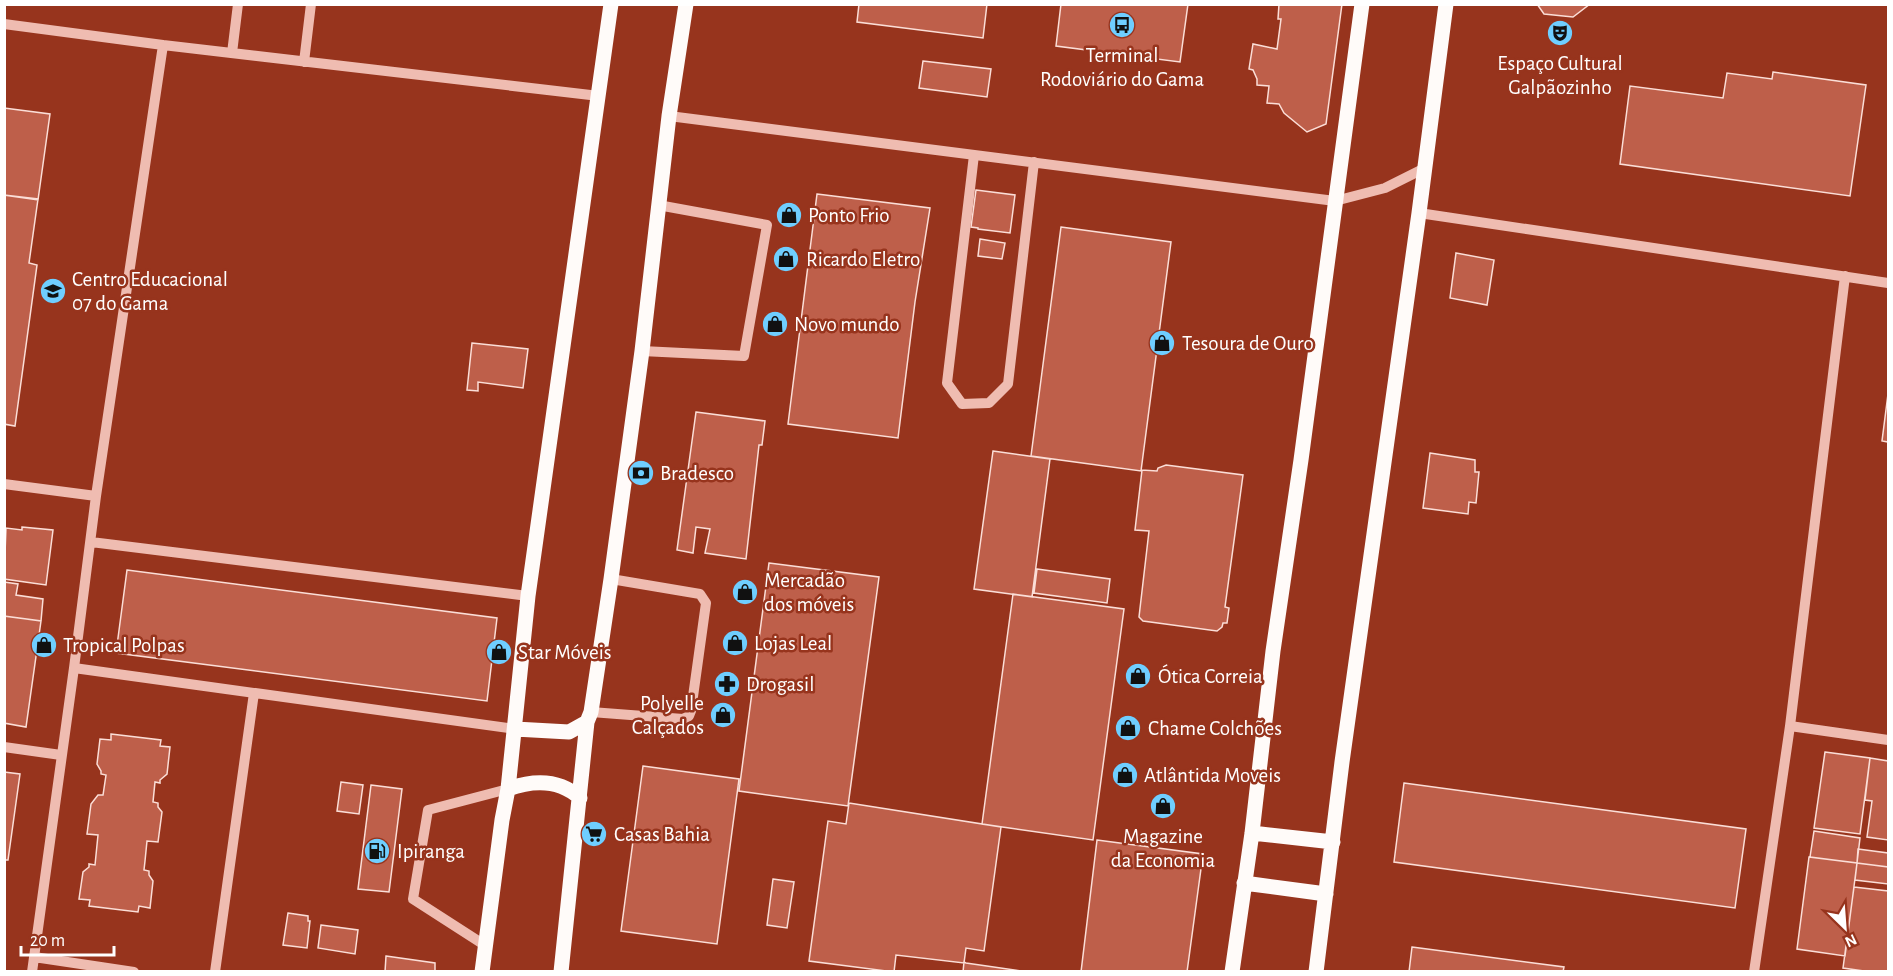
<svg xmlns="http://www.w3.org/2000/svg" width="1893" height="976" viewBox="0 0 1893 976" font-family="'Alegreya Sans',sans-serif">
<rect width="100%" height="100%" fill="#97341d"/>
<!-- building -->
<path fill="#be5f4a" stroke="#fbded7" stroke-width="1.5" d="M859 4H987L983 38 857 22Z
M1061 4H1188L1180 62 1056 46Z
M1279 4H1342L1326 124 1307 132 1284 113 1279 104 1267 103 1269 86 1257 85V79L1253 70 1249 69 1253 44 1277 49 1281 19H1278Z
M1537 4H1590L1573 17 1544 14Z
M923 61 991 69 987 97 919 88Z
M1773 72 1866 85 1850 196 1620 164 1630 86 1723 98 1727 73 1772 79Z
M4 108 50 114 38 200 4 195Z
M976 190 1015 195 1010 233 978 229V228L971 227Z
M817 194 930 208 915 302 898 438 788 424Z
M4 195 38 199 29 263 37 265 15 426 4 424Z
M1061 227 1171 242 1141 471 1031 456Z
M980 239 1005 243 1002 259 978 256Z
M1456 253 1494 260 1487 305 1450 298Z
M472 343 528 349 523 388 478 382V391L467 390Z
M1888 394V442L1882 441Z
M696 412 765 421 762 445H759L746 559 705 553 710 529 696 527 693 553 677 550Z
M993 451 1050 459 1032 597 974 589Z
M1430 453 1475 460V472H1479L1476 503 1469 502 1468 514 1423 508Z
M1166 465 1243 475 1225 607 1229 608 1227 623H1223L1222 627 1217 631 1143 621 1139 617 1149 531 1135 530 1142 470 1157 471 1158 468Z
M22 527 53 530 46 585 4 579 6 528 22 530Z
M769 563 879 577 848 806 739 791Z
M1037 569 1110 579 1107 603 1034 593Z
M127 570 497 618 487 701 116 653Z
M4 582 18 584 16 595 43 599 41 621 4 616Z
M1013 594 1124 609 1093 840 982 824Z
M4 616 41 621 26 727 4 723Z
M111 734 161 740 160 746 170 747 167 774 160 780V783L155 782 153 802 158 803V807L162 812 158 842 147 841 145 861 144 870 149 871V875L153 881 150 908 139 906 138 912 89 906 90 900 79 899 83 872 89 867V864L95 865 98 835 87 834 91 804 98 795H103L106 775 101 774V771L97 764 100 739 111 740Z
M1825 752 1870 758 1860 834 1814 828Z
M1870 758 1888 761V840L1867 837 1872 801 1865 800Z
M643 766 739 779 717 944 621 931Z
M4 772 20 774 8 860H4Z
M341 782 363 785 359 814 337 811Z
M1404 783 1746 829 1735 908 1394 862Z
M371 785 402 789 389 892 358 889Z
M849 803 1001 827 984 951 966 948 964 963 896 955 894 972 809 961 828 821 846 824Z
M1814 831 1860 838 1857 863 1810 857Z
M1097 840 1203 854 1187 972H1081Z
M1858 849 1888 853V867L1857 863Z
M1809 857 1857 863 1845 956 1797 949Z
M1857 863 1888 867V884L1855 880Z
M773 879 794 882 787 928 767 925Z
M1854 887 1888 891V972H1871L1843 968Z
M288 913 308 916V921H310L307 948 283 945Z
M321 925 358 930 355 954 318 948Z
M1412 947 1564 967 1563 972H1409Z
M386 956 435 963V972H385Z
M964 962 966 963 1028 972H963Z"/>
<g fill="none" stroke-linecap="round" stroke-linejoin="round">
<!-- minor -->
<path stroke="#efbcb1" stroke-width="10" d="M4 24 163 45 599 96
M232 53 238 4
M304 62 311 4
M669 116 1335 201 1385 188 1425 168
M974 155 947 383 962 404 989 403 1008 384 1034 162
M1419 213 1888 283
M642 351 744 356 767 225 658 205
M4 484 96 496
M91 542 528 596
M74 668 515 729
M591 712 683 719 689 716 691 711 706 603 700 594 611 579
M1790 726 1888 740
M4 747 61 755
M486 946 413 899 428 810 508 789
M34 957 134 972
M32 972 74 668 96 496 163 45
M215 972 254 693
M1754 972 1790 726 1845 276"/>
<!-- major -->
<path stroke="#fffbf9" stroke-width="15" d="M515 729 569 732 587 722
M508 789C533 780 559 779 580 798
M1252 833 1333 842
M1244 883 1326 894
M482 972 502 820 508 789 528 596 611 4
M561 972 587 722 591 712 611 579 642 351 669 116 686 4
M1232 972 1252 833 1273 651 1301 460 1362 4
M1316 972 1342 762 1419 213 1446 4"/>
</g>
<!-- icons -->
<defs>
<g id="bus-disc" transform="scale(1.35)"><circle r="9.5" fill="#6fceff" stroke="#97341d"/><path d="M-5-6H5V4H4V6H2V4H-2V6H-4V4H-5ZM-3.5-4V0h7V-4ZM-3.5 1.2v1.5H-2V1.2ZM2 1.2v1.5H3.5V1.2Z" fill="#111"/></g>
<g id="theatre-disc" transform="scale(1.35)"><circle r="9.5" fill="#6fceff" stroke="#97341d"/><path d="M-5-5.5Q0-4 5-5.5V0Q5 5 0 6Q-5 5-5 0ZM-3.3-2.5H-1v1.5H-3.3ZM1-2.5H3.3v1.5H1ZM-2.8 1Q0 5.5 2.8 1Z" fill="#111"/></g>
<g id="shop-disc" transform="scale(1.35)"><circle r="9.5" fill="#6fceff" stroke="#97341d"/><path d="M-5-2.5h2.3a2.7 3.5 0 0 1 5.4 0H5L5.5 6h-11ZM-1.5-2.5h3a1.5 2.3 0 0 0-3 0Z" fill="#111"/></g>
<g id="school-disc" transform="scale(1.35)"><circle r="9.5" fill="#6fceff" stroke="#97341d"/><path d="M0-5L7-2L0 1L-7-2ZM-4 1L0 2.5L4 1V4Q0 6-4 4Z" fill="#111"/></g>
<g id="bank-disc" transform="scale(1.35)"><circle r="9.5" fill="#6fceff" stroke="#97341d"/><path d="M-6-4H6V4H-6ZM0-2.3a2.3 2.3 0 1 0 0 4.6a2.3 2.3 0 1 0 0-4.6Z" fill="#111"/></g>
<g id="pharmacy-disc" transform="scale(1.35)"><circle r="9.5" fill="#6fceff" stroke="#97341d"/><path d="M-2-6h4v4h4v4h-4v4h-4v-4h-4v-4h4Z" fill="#111"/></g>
<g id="supermarket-disc" transform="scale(1.35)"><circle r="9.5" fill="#6fceff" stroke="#97341d"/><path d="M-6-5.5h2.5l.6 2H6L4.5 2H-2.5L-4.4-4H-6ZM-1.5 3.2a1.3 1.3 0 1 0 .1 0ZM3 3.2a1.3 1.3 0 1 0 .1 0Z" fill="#111"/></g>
<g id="fuel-disc" transform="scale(1.35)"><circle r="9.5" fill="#6fceff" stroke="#97341d"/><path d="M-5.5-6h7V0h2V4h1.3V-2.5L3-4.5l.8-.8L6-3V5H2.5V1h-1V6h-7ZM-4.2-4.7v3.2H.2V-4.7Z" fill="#111"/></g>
</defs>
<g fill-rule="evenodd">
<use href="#bus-disc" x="1122" y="25"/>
<use href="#theatre-disc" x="1560" y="33"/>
<use href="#shop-disc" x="789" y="215"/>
<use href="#shop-disc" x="786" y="259"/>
<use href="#school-disc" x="53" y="291"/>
<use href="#shop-disc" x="775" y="324"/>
<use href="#shop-disc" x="1162" y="343"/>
<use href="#bank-disc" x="641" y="473"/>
<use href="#shop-disc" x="745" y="592"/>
<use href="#shop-disc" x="735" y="643"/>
<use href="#shop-disc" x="44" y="645"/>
<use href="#shop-disc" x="499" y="652"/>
<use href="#shop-disc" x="1138" y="676"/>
<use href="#pharmacy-disc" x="727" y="684"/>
<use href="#shop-disc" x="723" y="715"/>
<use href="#shop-disc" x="1128" y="728"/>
<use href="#shop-disc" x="1125" y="775"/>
<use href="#shop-disc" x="1163" y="806"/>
<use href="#supermarket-disc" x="594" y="834"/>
<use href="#fuel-disc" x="377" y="851"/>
</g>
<g text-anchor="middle" stroke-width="5" stroke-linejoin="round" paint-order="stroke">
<!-- poi labels -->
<g font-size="21" fill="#fff" stroke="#97341d" text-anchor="start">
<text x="1122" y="62" text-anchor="middle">Terminal<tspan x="1122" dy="24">Rodoviário do Gama</tspan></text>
<text x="1560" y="70" text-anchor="middle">Espaço Cultural<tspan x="1560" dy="24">Galpãozinho</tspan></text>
<text x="808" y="222">Ponto Frio</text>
<text x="806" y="266">Ricardo Eletro</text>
<text x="72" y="286">Centro Educacional<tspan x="72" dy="24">07 do Gama</tspan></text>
<text x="794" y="331">Novo mundo</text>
<text x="1182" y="350">Tesoura de Ouro</text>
<text x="660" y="480">Bradesco</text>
<text x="764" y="587">Mercadão<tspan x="764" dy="24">dos móveis</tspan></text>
<text x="754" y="650">Lojas Leal</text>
<text x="63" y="652">Tropical Polpas</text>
<text x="518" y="659">Star Móveis</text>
<text x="1158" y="683">Ótica Correia</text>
<text x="746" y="691">Drogasil</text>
<text x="704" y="710" text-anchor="end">Polyelle<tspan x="704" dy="24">Calçados</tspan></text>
<text x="1148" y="735">Chame Colchões</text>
<text x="1144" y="782">Atlântida Moveis</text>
<text x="614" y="841">Casas Bahia</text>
<text x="1163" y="843" text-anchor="middle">Magazine<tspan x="1163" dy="24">da Economia</tspan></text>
<text x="397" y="858">Ipiranga</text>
</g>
</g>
<!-- border -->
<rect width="1893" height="976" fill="none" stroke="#ffffff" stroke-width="12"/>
<!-- north arrow -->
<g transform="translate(1845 928) rotate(155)" stroke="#97341d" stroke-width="4.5" paint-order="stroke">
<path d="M0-4.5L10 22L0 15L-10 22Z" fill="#ffffff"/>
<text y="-9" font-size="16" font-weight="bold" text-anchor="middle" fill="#ffffff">N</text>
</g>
<!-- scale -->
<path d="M21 946v9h93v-9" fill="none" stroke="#ffffff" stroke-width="3"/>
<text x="30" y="946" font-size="18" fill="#ffffff" stroke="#97341d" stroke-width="4.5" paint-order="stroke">20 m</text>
</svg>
